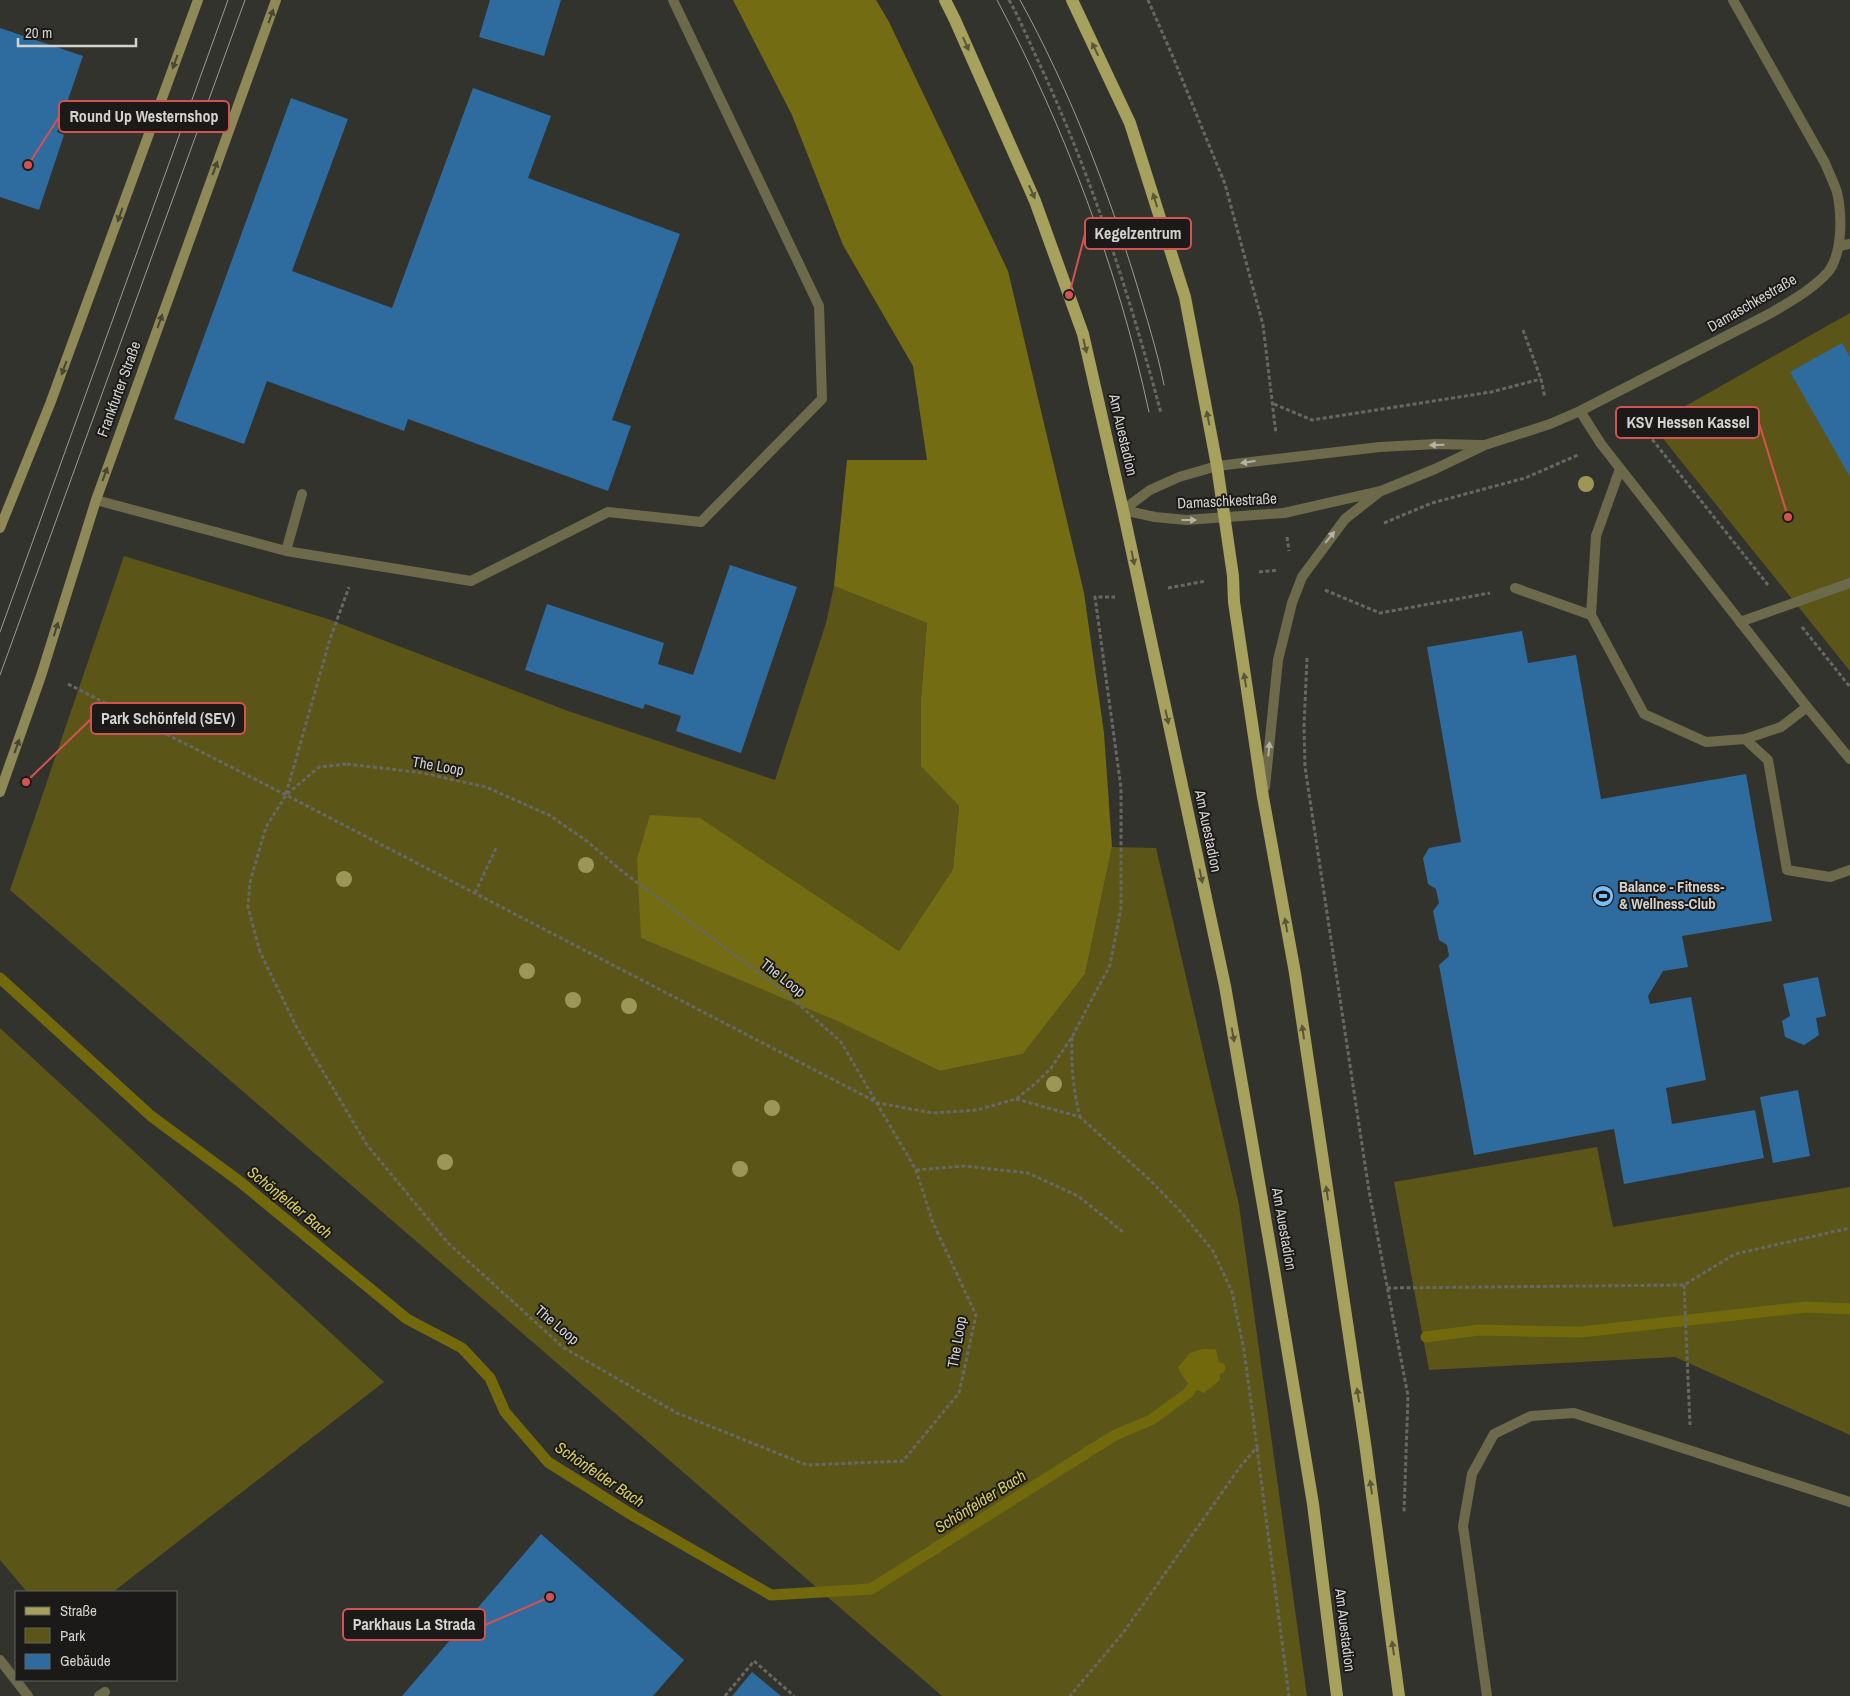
<svg xmlns="http://www.w3.org/2000/svg" width="1850" height="1696" viewBox="0 0 1850 1696" font-family="'Archivo Narrow',sans-serif">
<rect width="100%" height="100%" fill="#33332e"/>
<!-- green -->
<path fill="#5b5518" d="M1850 313V671L1652 425Z
M124 556 328 619 568 711 775 780 826 623 834 586 927 623 921 698V765L959 806 953 869 899 951 823 901 781 996 837 1021 940 1071 1023 1054 1085 974 1112 847 1156 848 1239 1205 1307 1696H942L10 890Z
M0 1028 384 1382 113 1592H27L0 1560Z
M1597 1147 1613 1227 1850 1187V1435L1675 1357 1429 1370 1394 1182Z"/>
<!-- forest -->
<path fill="#746c12" d="M733 0H876L889 22 1008 271 1084 593 1104 733 1112 847 1085 974 1023 1054 940 1071 837 1021 641 938 637 859 650 815 700 818 899 951 953 869 959 806 921 766V698L927 623 834 586 847 460H927L913 366 843 245 792 115Z"/>
<!-- water -->
<path fill="#71690b" d="M1203 1349H1216L1220 1368V1380L1204 1393C1190 1388 1184 1381 1178 1367L1190 1353Z"/>
<g fill="none" stroke-linecap="round" stroke-linejoin="round">
<!-- stream -->
<path stroke="#71690b" stroke-width="11" d="M0 978 151 1116 239 1181 407 1319 462 1348 490 1378 505 1412 548 1462 632 1515 771 1595 871 1589 1115 1435 1151 1420 1188 1393 1202 1374 1220 1368
M1426 1337 1479 1330 1581 1332 1806 1307 1850 1309"/>
</g>
<!-- building -->
<path fill="#2e6b9f" d="M490 0H561L544 56 479 37Z
M0 28 83 56 57 132 64 135 39 210 0 197Z
M473 88 551 116 528 178 680 234 612 420 631 426 608 491 408 419 404 431 267 381 244 444 174 419 291 98 348 119 292 271 392 308Z
M1842 343 1850 357V477L1790 372Z
M730 565 797 587 741 753 676 731 681 716 645 704 643 709 525 670 547 604 664 643 658 664 693 675Z
M1522 631 1528 663 1576 655 1601 799 1746 774 1772 921 1682 936 1688 967 1663 971 1648 996 1650 1004 1691 997 1706 1080 1666 1088 1672 1124 1755 1110 1764 1158 1624 1184 1614 1129 1474 1155 1439 965 1449 956 1447 945 1439 940 1433 911 1439 903 1436 889 1428 884 1423 858 1429 848 1461 842 1427 647Z
M1818 977 1826 1016 1816 1018 1819 1035 1804 1045 1785 1037 1782 1021 1790 1016 1783 984Z
M1798 1090 1810 1156 1773 1163 1760 1097Z
M541 1534 684 1660 653 1696H402Z
M752 1672 781 1696H732Z"/>
<g fill="none" stroke-linecap="round" stroke-linejoin="round">
<!-- path -->
<path stroke="#676763" stroke-width="3" stroke-dasharray="4 2.5" stroke-linecap="butt" d="M1009 0C1021 21 1030 44 1040 65 1092 177 1129 294 1161 413
M1148 0 1173 57 1225 184 1263 325 1276 434
M1523 330 1541 379 1545 398
M1274 404 1312 420 1491 392 1541 379
M1632 414 1768 585
M1384 523 1432 503 1525 478 1578 455
M1287 537 1289 551
M1259 572 1278 570
M1168 588 1206 581
M1325 590 1380 613 1490 593
M1802 627 1850 687
M1307 658 1304 726 1305 767 1369 1191 1408 1396 1404 1513
M68 684 286 795 878 1103 933 1113 977 1110 1016 1099 1035 1084 1051 1068 1072 1037 1110 965 1121 908V788L1095 597H1115
M347 764 423 773 486 787 549 815 588 842 623 872 787 994 841 1042 916 1170 933 1223 976 1315 959 1393 903 1461 807 1465 677 1413 564 1348 448 1243 367 1145 297 1028 260 952 248 907 250 882 266 827 286 795 319 767Z
M286 794 330 639 349 587
M475 893 496 848
M1072 1037C1071 1065 1073 1089 1080 1117
M1016 1099 1080 1117 1150 1180 1181 1212 1213 1251 1232 1292 1244 1350 1257 1447 1240 1467 1123 1633 1070 1696
M916 1170 964 1166 1028 1173 1078 1196 1123 1232
M1684 1285 1690 1425
M1387 1288 1684 1285 1735 1254 1850 1228
M1257 1448 1289 1696
M725 1696 754 1661 794 1696"/>
<!-- service -->
<path stroke="#6d6a4b" stroke-width="10" d="M1839 246 1850 244
M1620 469 1596 536 1591 615 1644 714 1706 742 1745 739 1781 727 1807 707
M302 494 286 551 471 581 608 512 701 522 822 399 819 306 673 0
M96 500 286 551
M1515 588 1591 615
M1740 622 1850 583
M1745 739 1768 760 1787 870 1830 877 1850 870
M99 1696 105 1692
M1487 1696 1463 1526 1472 1474 1494 1434 1531 1416 1574 1413 1850 1502"/>
<!-- minor -->
<path stroke="#6d6a4b" stroke-width="10" d="M1580 411 1601 444 1807 707 1850 759
M1123 510 1155 517 1186 520 1284 513 1381 491 1435 469 1485 445 1550 424 1580 411 1771 313C1791 301 1813 289 1828 272 1843 253 1842 214 1837 192 1834 183 1829 173 1825 163L1733 0
M1123 510 1150 490 1179 477 1217 466 1380 447 1436 444 1482 445
M1265 787 1278 660 1292 603 1302 577 1345 519 1378 493
M0 1660 28 1696"/>
<!-- secondary -->
<path stroke="#8e8956" stroke-width="10" d="M0 528 50 404 198 0
M0 792 41 676 96 500 276 0"/>
<!-- primary -->
<path stroke="#a7a15e" stroke-width="12" d="M945 0 955 20 1035 201 1083 334 1123 510 1225 986 1274 1269 1313 1504 1337 1696
M1072 0 1130 123 1185 297 1217 466 1233 576 1234 602 1263 797 1295 973 1365 1443 1399 1696"/>
<!-- tram -->
<path stroke="#9a9996" stroke-width="1" d="M997 0C1065 128 1118 269 1149 412
M1020 0C1069 89 1106 185 1136 282 1146 316 1157 350 1164 385
M0 632 228 0
M0 675 245 0"/>
</g>
<!-- trees -->
<g fill="#9d9757">
<circle cx="1586" cy="484" r="8"/>
<circle cx="586" cy="865" r="8"/>
<circle cx="344" cy="879" r="8"/>
<circle cx="527" cy="971" r="8"/>
<circle cx="573" cy="1000" r="8"/>
<circle cx="629" cy="1006" r="8"/>
<circle cx="1054" cy="1084" r="8"/>
<circle cx="772" cy="1108" r="8"/>
<circle cx="445" cy="1162" r="8"/>
<circle cx="740" cy="1169" r="8"/>
</g>
<!-- one-way arrows -->
<defs><path id="oneway-solid" d="M-6-.8H1V-3.2L6.5 0L1 3.2V.8H-6Z" transform="scale(1.25)"/></defs>
<g fill="#494631">
<use href="#oneway-solid" transform="translate(271 16) rotate(-70)"/>
<use href="#oneway-solid" transform="translate(175 62) rotate(110)"/>
<use href="#oneway-solid" transform="translate(215 168) rotate(-70)"/>
<use href="#oneway-solid" transform="translate(120 215) rotate(110)"/>
<use href="#oneway-solid" transform="translate(160 321) rotate(-70)"/>
<use href="#oneway-solid" transform="translate(64 368) rotate(110)"/>
<use href="#oneway-solid" transform="translate(105 474) rotate(-70)"/>
<use href="#oneway-solid" transform="translate(56 629) rotate(-73)"/>
<use href="#oneway-solid" transform="translate(17 746) rotate(-70)"/>
</g>
<g fill="#5a5738">
<use href="#oneway-solid" transform="translate(966 44) rotate(66)"/>
<use href="#oneway-solid" transform="translate(1095 49) rotate(-116)"/>
<use href="#oneway-solid" transform="translate(1032 192) rotate(66)"/>
<use href="#oneway-solid" transform="translate(1155 200) rotate(-107)"/>
<use href="#oneway-solid" transform="translate(1085 346) rotate(77)"/>
<use href="#oneway-solid" transform="translate(1208 418) rotate(-101)"/>
<use href="#oneway-solid" transform="translate(1133 558) rotate(78)"/>
<use href="#oneway-solid" transform="translate(1245 680) rotate(-99)"/>
<use href="#oneway-solid" transform="translate(1167 717) rotate(78)"/>
<use href="#oneway-solid" transform="translate(1201 876) rotate(78)"/>
<use href="#oneway-solid" transform="translate(1286 925) rotate(-100)"/>
<use href="#oneway-solid" transform="translate(1303 1032) rotate(-98)"/>
<use href="#oneway-solid" transform="translate(1233 1035) rotate(80)"/>
<use href="#oneway-solid" transform="translate(1327 1193) rotate(-98)"/>
<use href="#oneway-solid" transform="translate(1358 1395) rotate(-99)"/>
<use href="#oneway-solid" transform="translate(1371 1487) rotate(-98)"/>
<use href="#oneway-solid" transform="translate(1393 1648) rotate(-98)"/>
</g>
<g fill="#b4b3a7">
<use href="#oneway-solid" transform="translate(1437 445) rotate(179)"/>
<use href="#oneway-solid" transform="translate(1248 462) rotate(172)"/>
<use href="#oneway-solid" transform="translate(1189 520)"/>
<use href="#oneway-solid" transform="translate(1330 537) rotate(-51)"/>
<use href="#oneway-solid" transform="translate(1269 749) rotate(-84)"/>
</g>
<!-- icons -->
<defs>
<g id="stadium-disc" transform="scale(1.125)"><circle r="9.5" fill="#7dbef9" stroke="#1b1a18"/><path d="M0-5a6.5 5 0 1 0 0 10a6.5 5 0 1 0 0-10ZM-3.5-1.8h7v3.6h-7Z" fill="#111"/></g>
</defs>
<g fill-rule="evenodd">
<use href="#stadium-disc" x="1603" y="896"/>
</g>
<g text-anchor="middle" stroke-width="4" stroke-linejoin="round" paint-order="stroke">
<!-- street labels -->
<g font-size="15" fill="#d3d2cf" stroke="#1b1a18">
<text transform="translate(1752 303) rotate(-30)" y="5">Damaschkestraße</text>
<text transform="translate(119 389) rotate(-70)" y="5">Frankfurter Straße</text>
<text transform="translate(1123 435) rotate(77)" y="5">Am Auestadion</text>
<text transform="translate(1227 501) rotate(-3)" y="5">Damaschkestraße</text>
<text transform="translate(438 766) rotate(10)" y="5">The Loop</text>
<text transform="translate(1208 831) rotate(78)" y="5">Am Auestadion</text>
<text transform="translate(783 978) rotate(38)" y="5">The Loop</text>
<text transform="translate(1284 1229) rotate(80)" y="5">Am Auestadion</text>
<text transform="translate(557 1325) rotate(40)" y="5">The Loop</text>
<text transform="translate(957 1342) rotate(-80)" y="5">The Loop</text>
<text transform="translate(1345 1630) rotate(83)" y="5">Am Auestadion</text>
</g>
<!-- poi labels -->
<g font-size="15" font-weight="bold" fill="#d3d2cf" stroke="#1b1a18" text-anchor="start">
<text x="1619" y="892">Balance - Fitness-<tspan x="1619" dy="17">&amp; Wellness-Club</tspan></text>
</g>
<!-- water labels -->
<g font-size="16" font-style="italic" fill="#d8cd5d" stroke="#1b1a18">
<text transform="translate(290 1202) rotate(39)" y="6">Schönfelder Bach</text>
<text transform="translate(600 1474) rotate(34)" y="6">Schönfelder Bach</text>
<text transform="translate(980 1501) rotate(-32)" y="6">Schönfelder Bach</text>
</g>
</g>
<!-- callouts -->
<path fill="none" stroke="#d55252" stroke-width="2" d="M28 165L59 117M1069 295L1085 234M1788 517L1759 423M26 782L91 719M550 1597L485 1625"/>
<g fill="#d55252" stroke="#1b1a18" stroke-width="2">
<circle cx="28" cy="165" r="5"/>
<circle cx="1069" cy="295" r="5"/>
<circle cx="1788" cy="517" r="5"/>
<circle cx="26" cy="782" r="5"/>
<circle cx="550" cy="1597" r="5"/>
</g>
<g fill="#1b1a18" stroke="#d55252" stroke-width="2">
<rect x="59" y="101" width="170" height="31" rx="5"/>
<rect x="1085" y="218" width="106" height="31" rx="5"/>
<rect x="1616" y="407" width="143" height="31" rx="5"/>
<rect x="91" y="703" width="154" height="31" rx="5"/>
<rect x="343" y="1609" width="142" height="31" rx="5"/>
</g>
<g font-size="16" text-anchor="middle" font-weight="bold" fill="#d3d2cf">
<text x="144" y="122">Round Up Westernshop</text>
<text x="1138" y="239">Kegelzentrum</text>
<text x="1688" y="428">KSV Hessen Kassel</text>
<text x="168" y="724">Park Schönfeld (SEV)</text>
<text x="414" y="1630">Parkhaus La Strada</text>
</g>
<!-- legend -->
<rect x="15" y="1591" width="162" height="90" fill="#1b1a18" stroke="#656461"/>
<rect x="25" y="1607" width="25" height="8" fill="#a7a15e" stroke="#656461"/>
<text x="60" y="1616" font-size="15" fill="#d3d2cf">Straße</text>
<rect x="25" y="1628" width="25" height="15" fill="#5b5518" stroke="#656461"/>
<text x="60" y="1641" font-size="15" fill="#d3d2cf">Park</text>
<rect x="25" y="1654" width="25" height="15" fill="#2e6b9f" stroke="#656461"/>
<text x="60" y="1666" font-size="15" fill="#d3d2cf">Gebäude</text>
<!-- scale -->
<path d="M18 38v8h118v-8" fill="none" stroke="#d3d2cf" stroke-width="2.5"/>
<text x="25" y="38" font-size="15" fill="#d3d2cf" stroke="#1b1a18" stroke-width="4" paint-order="stroke">20 m</text>
</svg>
